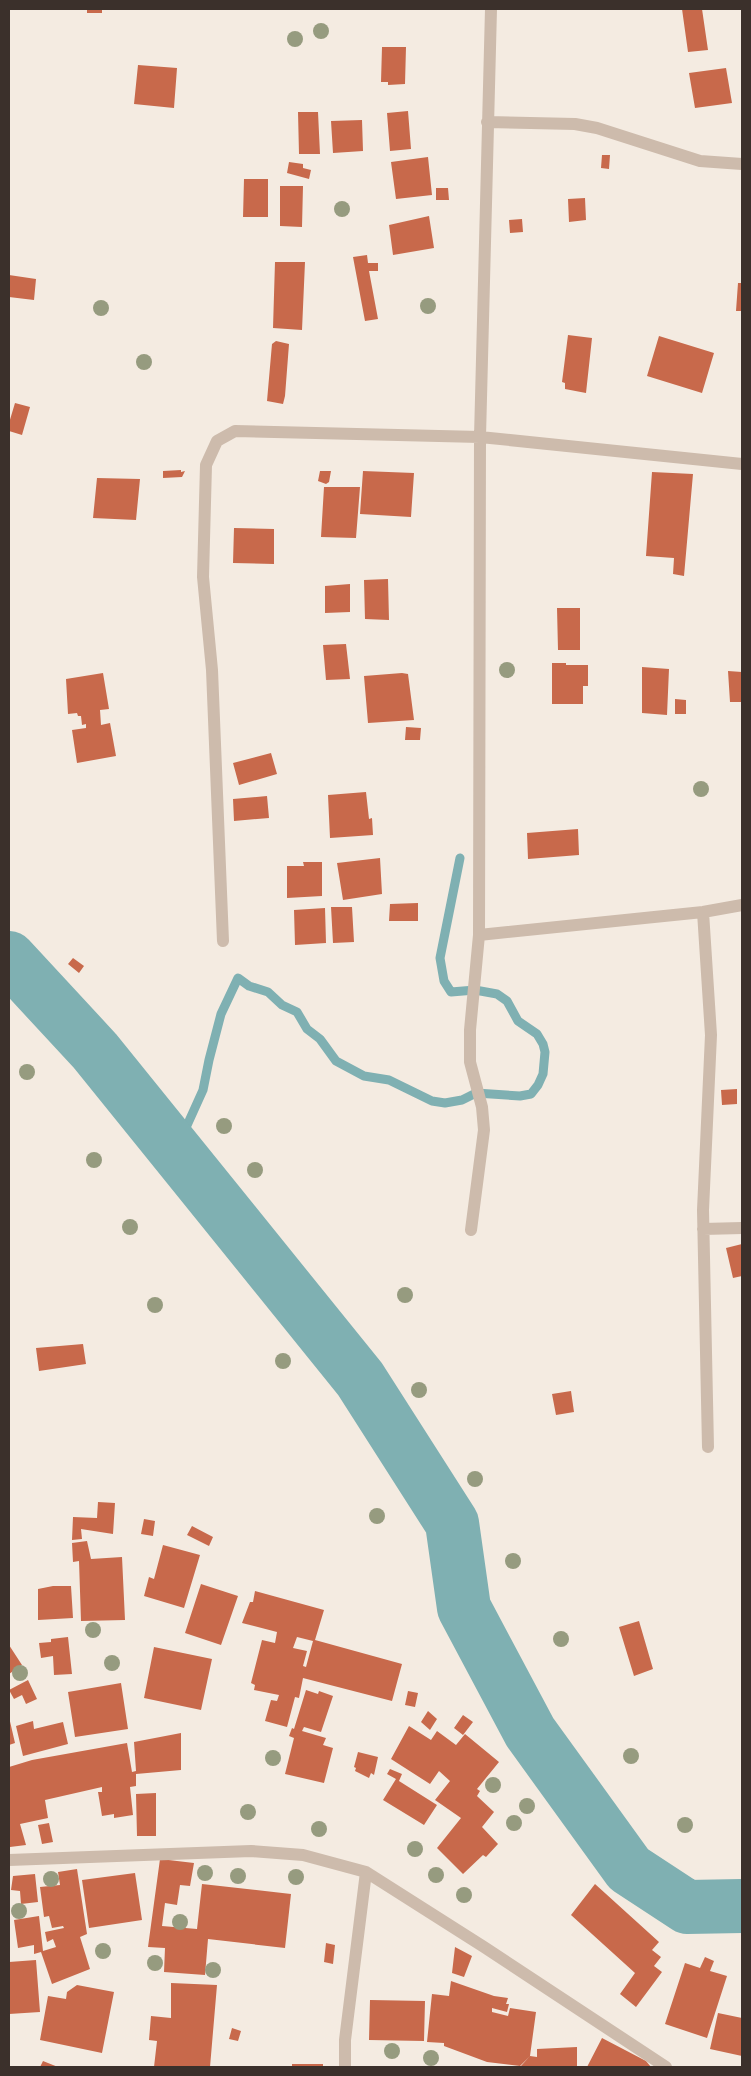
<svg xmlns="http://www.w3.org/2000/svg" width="751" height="2076" viewBox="0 0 751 2076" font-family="'Exo 2',sans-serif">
<rect width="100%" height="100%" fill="#f4ebe1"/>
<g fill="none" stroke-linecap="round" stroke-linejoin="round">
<!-- stream -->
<path stroke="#7fb0b2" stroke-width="9" d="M175 1152 203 1090 209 1060 221 1014 238 978 249 986 268 992 282 1005 297 1012 307 1029 320 1039 336 1061 364 1076 389 1080 432 1101 445 1103 462 1100 476 1093 520 1096 531 1094 538 1085 543 1074 545 1052 543 1044 537 1034 518 1021 507 1001 497 994 475 990 451 992 444 981 440 958 460 858"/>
<!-- river -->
<path stroke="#7fb0b2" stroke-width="54" d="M9 958 95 1051 360 1379 452 1523 464 1608 530 1732 629 1869 687 1907 742 1906"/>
</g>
<!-- building -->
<path fill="#c8694b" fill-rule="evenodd" d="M87 9H102V13H87Z
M682 9H702L708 50 688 52Z
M382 47H406L405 84 388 85V82H381Z
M138 65 177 68 174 108 134 104Z
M726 68 732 103 695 108 689 73Z
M408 111 411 149 390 151 387 113Z
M298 112H318L320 154H299Z
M362 120 363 151 333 153 331 121Z
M602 155H610L609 169 601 168Z
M428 157 432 195 396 199 391 162Z
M289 162 303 164V168L311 170 309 179 287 173Z
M244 179H268V217H243Z
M280 186H303L302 227 280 226Z
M436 188H448L449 200H436Z
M585 198 586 220 569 222 568 199Z
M429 216 434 248 393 255 389 225Z
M522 219 523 232 510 233 509 220Z
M367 255 368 263H378V271H369L378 319 365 321 353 257Z
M275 262H305L302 330 273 328Z
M9 275 36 279 34 300 9 297Z
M738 283H742V311H736Z
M568 335 592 338 586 393 565 389V383L562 382Z
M659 336 714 353 702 393 647 376Z
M276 341 289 344 285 396 283 404 267 401 272 344Z
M15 403 30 407 22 435 9 431V423Z
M181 470V472L185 471 182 477 163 478V471Z
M320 471H331L329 482 326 484 318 481Z
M363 471 414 473 411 517 360 514Z
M652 472 693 474 684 576 673 574 674 558 646 556Z
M97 478 140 479 136 520 93 518Z
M324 487H360L356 538 321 537Z
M234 528 274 529V564L233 563Z
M388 579 389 620 365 619 364 580Z
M350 584V612L325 613V586Z
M557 608H580V650H558Z
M346 644 350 679 326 680 323 645Z
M552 663H566V665H588V686H583V704H552Z
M642 667 669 669 667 715 642 713Z
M728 671 742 672V702H730Z
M103 673 109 709 100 710 101 725 110 723 116 756 77 763 72 730 86 728V724L82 725 81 716H78L77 713 68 714 66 679Z
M402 673 408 674 414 720 368 723 364 676Z
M675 699 686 700V714H675Z
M406 727 421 728 420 740H405Z
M271 753 277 774 239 785 233 763Z
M366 792 369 819 372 818 373 835 330 838 328 795Z
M267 796 269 818 234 821 233 799Z
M578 829 579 855 528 859 527 833Z
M380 858 382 894 343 900 337 863Z
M303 862H322V896L287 898V866H304Z
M418 903V921H389L390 904Z
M331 907H352L354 942 333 943Z
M325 908 326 943 295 945 294 910Z
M73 958 84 966 79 973 68 964Z
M737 1089V1104L722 1105 721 1090Z
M742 1244V1276L733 1278 726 1248Z
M83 1344 86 1364 39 1371 36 1348Z
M571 1391 574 1412 556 1415 552 1394Z
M98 1502 115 1503 113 1534 81 1529 82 1539 72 1540 73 1517 97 1518Z
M144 1519 155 1521 153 1536 141 1534Z
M192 1526 213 1537 209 1546 187 1535Z
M87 1541 91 1559 122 1557 125 1620 81 1621 79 1561 73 1562 72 1543Z
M163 1545 200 1555 184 1608 144 1596 149 1577 154 1579Z
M201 1584 238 1596 221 1645 185 1633Z
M53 1586H71L73 1618 38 1620V1589Z
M255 1591 324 1610 315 1640 402 1664 392 1701 303 1678 299 1698 295 1697 287 1727 265 1721 271 1700 277 1701 279 1695 254 1690 255 1685 251 1683 262 1640 275 1643 277 1632 242 1623 250 1602H253ZM297 1637 313 1641 306 1667 303 1666 307 1651 293 1648Z
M639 1621 653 1669 634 1676 619 1627Z
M68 1637 72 1674 54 1675 53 1656 41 1658 39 1643 51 1642V1639Z
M9 1645 22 1665 9 1674Z
M154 1647 212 1659 201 1710 144 1698Z
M28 1680 37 1699 26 1704 22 1695 14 1699 9 1690Z
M121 1683 128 1729 75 1737 68 1692Z
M306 1690 318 1694 319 1691 333 1696 321 1732 304 1727 302 1731 326 1738 323 1745 333 1748 324 1783 285 1774 294 1738 289 1736 292 1728 294 1729Z
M408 1691 418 1693 415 1707 405 1705Z
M428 1711 437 1719 430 1730 421 1722Z
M463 1715 473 1722 463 1735 454 1728Z
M9 1717 15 1743 9 1745Z
M33 1721 34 1729 63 1722 68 1744 23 1756 16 1726Z
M409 1726 431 1740 437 1731 456 1745 465 1734 499 1762 477 1789 480 1791 477 1796 494 1812 482 1827 498 1844 486 1857 483 1855 463 1874 437 1848 461 1818 435 1800 450 1781 439 1771 430 1784 391 1759Z
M181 1733V1770L136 1774V1786L130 1787 133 1815 114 1818V1814L102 1816 98 1792H102V1787L45 1800 48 1818 20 1824 26 1845 10 1847 9 1767 32 1760 127 1743 132 1772 136 1771 134 1742Z
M358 1752 378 1757 374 1775 371 1773 369 1778 355 1771 356 1768 354 1767Z
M390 1769 402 1774 399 1781 437 1805 424 1825 383 1800 396 1779 387 1774Z
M156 1793V1836H137L136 1794Z
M49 1823 53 1842 42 1844 38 1825Z
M160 1859 194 1863 190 1886 180 1885 177 1905 165 1903 162 1926 197 1929 202 1884 291 1894 285 1948 208 1939 205 1975 164 1972 165 1948 148 1947Z
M77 1869 87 1934 80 1937 90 1969 52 1984 41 1952 34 1954V1945L18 1948 14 1920 39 1916 43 1951 56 1947 53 1939 47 1942 45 1932 64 1928 63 1926 52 1928 49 1916 44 1917 40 1887 60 1885 58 1872Z
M135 1873 142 1920 89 1928 82 1880Z
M35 1874 38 1902 21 1904 20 1891 11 1890 13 1876Z
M595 1884 659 1942 652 1950 661 1957 654 1966 662 1972 636 2007 620 1994 635 1973 571 1915Z
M326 1943 335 1945 333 1964 324 1962Z
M455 1947 472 1956 464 1977 452 1973Z
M705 1957 714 1961 710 1971 727 1976 707 2038 665 2024 685 1963 700 1968Z
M36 1960 40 2012 9 2014V1962Z
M451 1981 494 1996 508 1998 506 2004H509L507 2012 492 2008V2012L508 2016 510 2008 536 2012 530 2056 520 2066 487 2062 444 2046V2043L427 2042 432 1994 449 1996Z
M171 1983 217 1985 210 2067H154L157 2041 149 2040 151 2016 171 2018Z
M77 1985 114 1992 102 2053 40 2040 48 1996 66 1999 67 1992Z
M370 2000 425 2001 424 2041 369 2040Z
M718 2013 742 2018V2056L710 2049Z
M232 2028 241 2031 238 2041 229 2039Z
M602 2038 646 2061 651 2067H587Z
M577 2047V2067H520L530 2056 537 2057V2049Z
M43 2061 58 2067H40Z
M292 2064H323V2067H292Z"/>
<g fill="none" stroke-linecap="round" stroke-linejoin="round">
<!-- minor -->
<path stroke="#cdbbac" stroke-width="12" d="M487 122 575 124 597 128 700 161 742 164
M703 912 711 1035 703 1210 708 1447
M479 935 703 912 742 905
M223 941 212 670 203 577 206 465 217 441 235 431 480 437 742 464
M703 1229 742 1228
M471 1230 484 1130 482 1107 470 1062V1030L479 935 480 437 491 9
M9 1860 251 1851 303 1855 366 1872 484 1947 666 2067
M345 2067V2040L366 1872"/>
</g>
<!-- trees -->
<g fill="#969b7f">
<circle cx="321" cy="31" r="8"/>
<circle cx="295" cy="39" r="8"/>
<circle cx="342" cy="209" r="8"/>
<circle cx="428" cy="306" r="8"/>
<circle cx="101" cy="308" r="8"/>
<circle cx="144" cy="362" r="8"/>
<circle cx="507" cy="670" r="8"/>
<circle cx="701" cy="789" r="8"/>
<circle cx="27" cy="1072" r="8"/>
<circle cx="224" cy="1126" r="8"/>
<circle cx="94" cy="1160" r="8"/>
<circle cx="255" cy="1170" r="8"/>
<circle cx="130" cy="1227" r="8"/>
<circle cx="405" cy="1295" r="8"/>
<circle cx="155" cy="1305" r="8"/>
<circle cx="283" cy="1361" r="8"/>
<circle cx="419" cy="1390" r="8"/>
<circle cx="475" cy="1479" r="8"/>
<circle cx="377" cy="1516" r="8"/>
<circle cx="513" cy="1561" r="8"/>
<circle cx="93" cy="1630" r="8"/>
<circle cx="561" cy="1639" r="8"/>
<circle cx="112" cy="1663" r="8"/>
<circle cx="20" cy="1673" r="8"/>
<circle cx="631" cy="1756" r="8"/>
<circle cx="273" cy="1758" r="8"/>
<circle cx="493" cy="1785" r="8"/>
<circle cx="527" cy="1806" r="8"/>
<circle cx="248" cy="1812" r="8"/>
<circle cx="514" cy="1823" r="8"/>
<circle cx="685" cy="1825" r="8"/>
<circle cx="319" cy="1829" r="8"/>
<circle cx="415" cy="1849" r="8"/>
<circle cx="205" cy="1873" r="8"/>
<circle cx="436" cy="1875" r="8"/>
<circle cx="238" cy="1876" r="8"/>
<circle cx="296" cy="1877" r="8"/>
<circle cx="51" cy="1879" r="8"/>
<circle cx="464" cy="1895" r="8"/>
<circle cx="19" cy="1911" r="8"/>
<circle cx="180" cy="1922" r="8"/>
<circle cx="103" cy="1951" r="8"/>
<circle cx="155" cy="1963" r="8"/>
<circle cx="213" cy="1970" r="8"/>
<circle cx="392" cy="2051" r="8"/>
<circle cx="431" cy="2058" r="8"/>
</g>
<!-- border -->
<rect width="751" height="2076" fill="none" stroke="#3b302b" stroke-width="20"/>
</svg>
